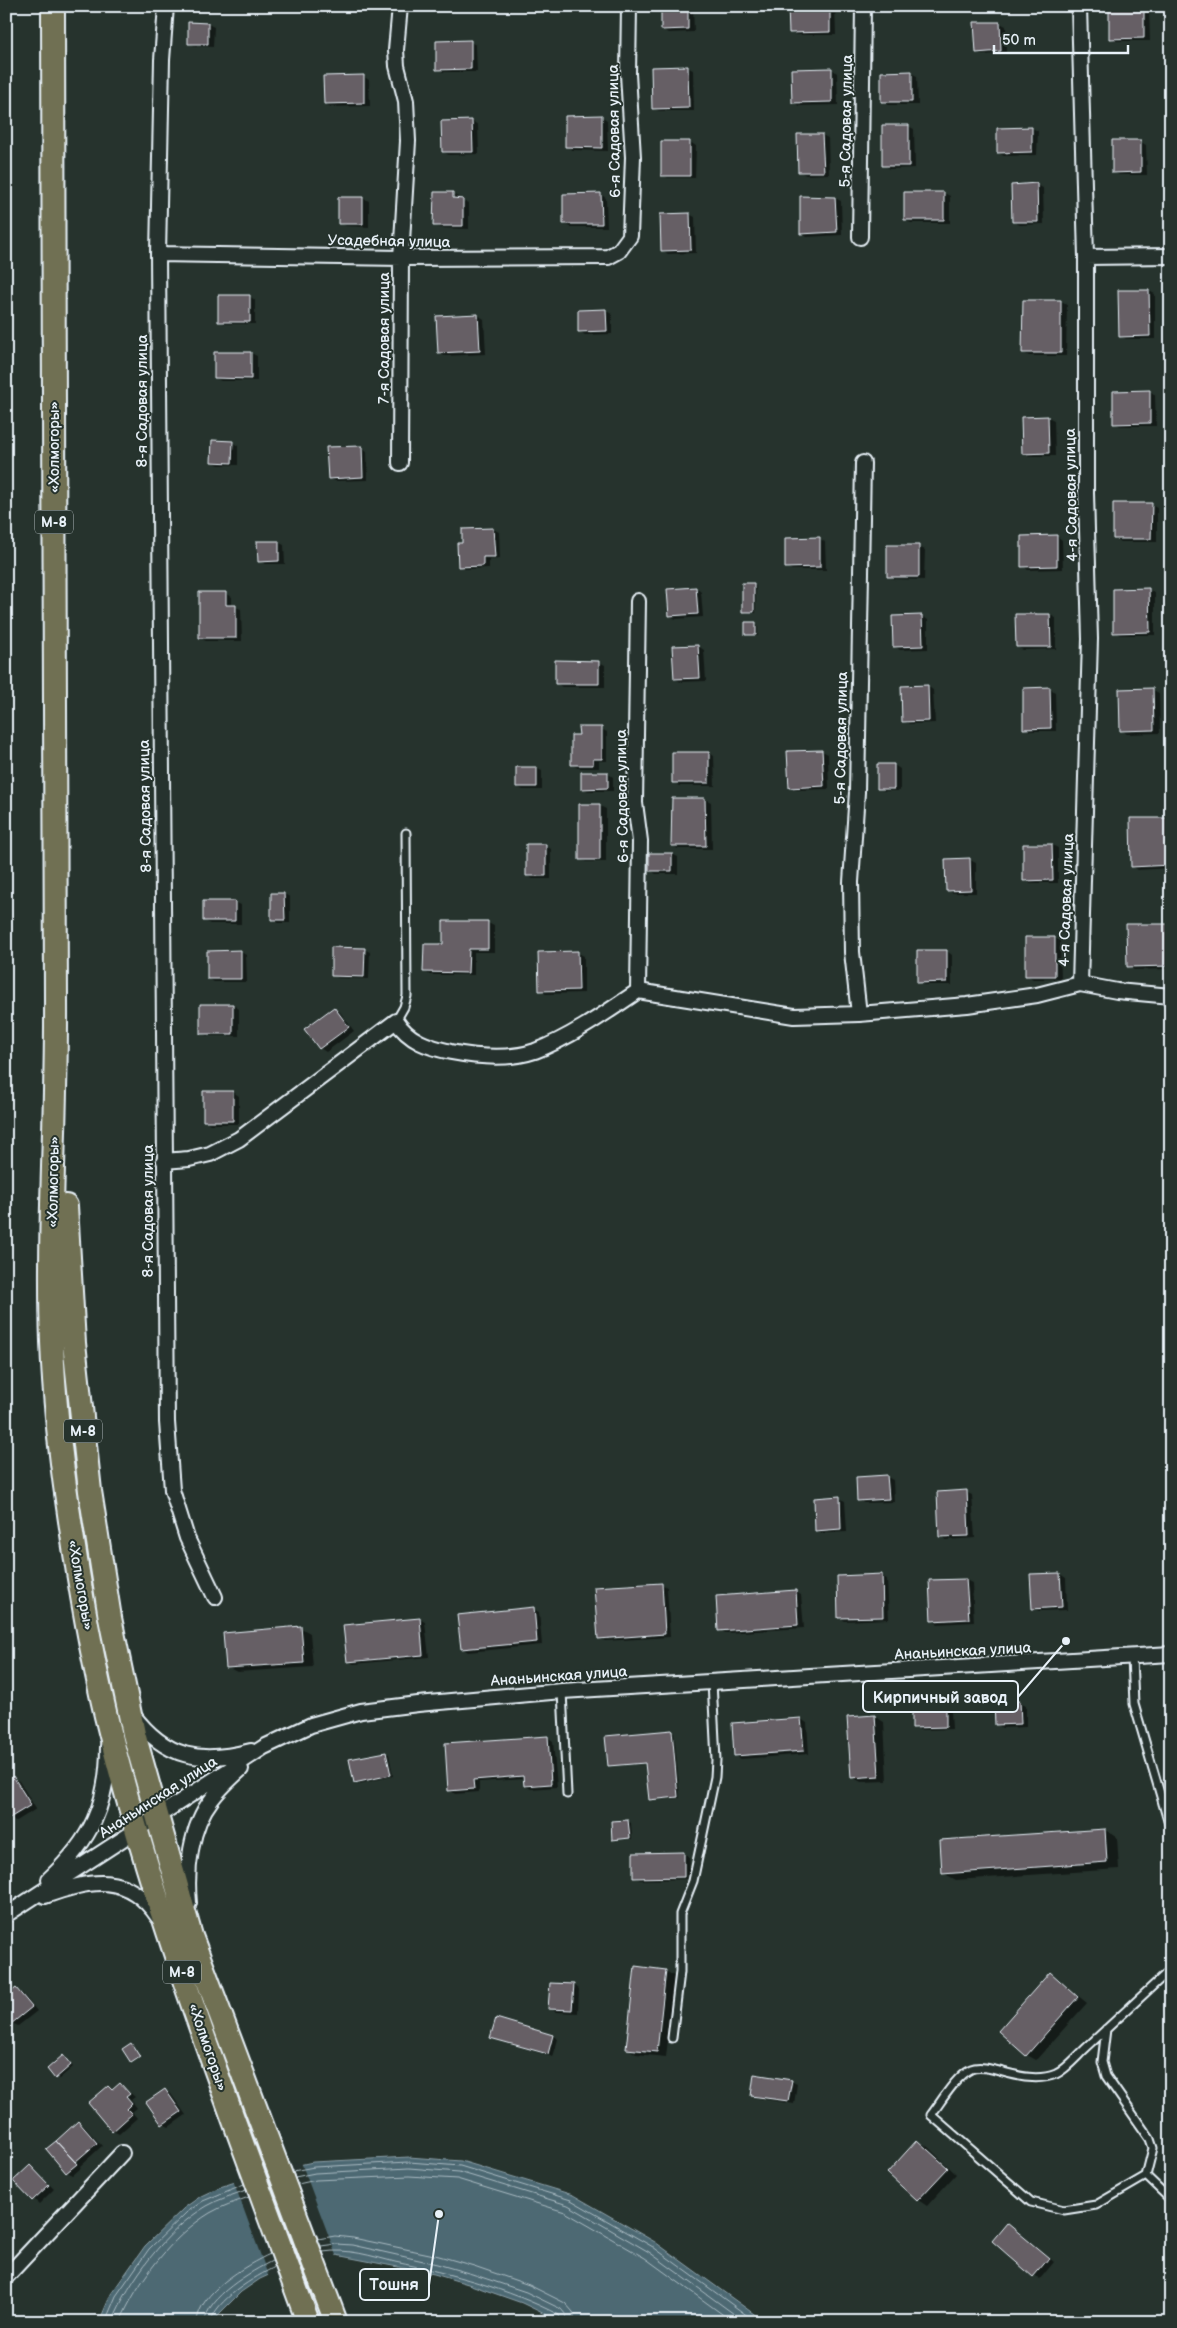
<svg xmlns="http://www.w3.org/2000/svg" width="1177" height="2328" viewBox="0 0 1177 2328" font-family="'Balsamiq Sans',sans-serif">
<rect width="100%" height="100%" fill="#26332d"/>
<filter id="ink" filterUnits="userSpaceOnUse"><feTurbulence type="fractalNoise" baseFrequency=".02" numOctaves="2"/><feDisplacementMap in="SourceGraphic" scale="10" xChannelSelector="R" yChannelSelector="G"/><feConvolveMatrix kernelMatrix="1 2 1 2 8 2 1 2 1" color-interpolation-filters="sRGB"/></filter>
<g filter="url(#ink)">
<!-- water -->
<path fill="#4d6973" stroke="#8b9fa8" d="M409 2157 461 2161 573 2195 655 2242 765 2322H561L522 2303 468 2284 434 2274 336 2255 297 2262 260 2279 241 2292 219 2314 215 2322H99L111 2294 145 2246 184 2208 201 2196 220 2187 266 2172 313 2162Z"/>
<!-- pier -->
<path fill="#26332d" d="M301 2162 337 2258 298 2265 269 2278 233 2180 265 2170Z"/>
<!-- shadow -->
<path fill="#0007" d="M662 6H693L694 32 668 33 662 29Z
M790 6H835L836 35H796L790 32Z
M1110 6H1149L1150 41H1116L1110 38Z
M190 23 208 24 214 27 213 47 195 46 189 43Z
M1000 23 1006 26V53L983 55 977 52Z
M470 42 476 45 477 72H443L438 69Z
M687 67 693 70 694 111H659L653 108Z
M832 69 837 73 838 105 799 106 793 102Z
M911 73 917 76 918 105H889L883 102Z
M363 76 369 80 370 106 331 107 325 104Z
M601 116 607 120 608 151 572 150 566 146Z
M472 121 478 125 479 154 449 155 443 152Z
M908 126 914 129 915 168 889 169 884 165Z
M1032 128 1038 131 1037 155 1004 156 998 153V129Z
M822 135 828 138 829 174 806 175 800 172Z
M690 142 696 146 695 178H668L662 175Z
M1141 142 1146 145 1147 175H1119L1113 172Z
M1037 185 1043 188 1044 224 1020 225 1014 222Z
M944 193 950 196V223H911L905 220Z
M453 194 458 197V200L469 203V229L440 228 434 225Z
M600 194 606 198 607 227H570L564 224Z
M340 198H363L369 201V227L346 226 340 223Z
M835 198 841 201 842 235 807 237 801 233Z
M689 214 695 217 696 253 668 254 662 250Z
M1149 291 1155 294V339H1126L1120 336Z
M249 296 255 300V324H225L219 321Z
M1061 301 1067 304 1066 356H1029L1024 353Z
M606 311 612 314V334L585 335 579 331Z
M478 315 484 319 486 354 445 356 439 353 438 317Z
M215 353H251L257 356V381H221L215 378Z
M1150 391 1155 395 1156 426H1120L1115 423Z
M1048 417 1054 420 1055 456H1029L1024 453Z
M232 442 238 446V465H219L213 462Z
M361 447 367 451 368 480 335 481 329 478Z
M1151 505 1157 508V542H1120L1114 538Z
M493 529 499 532 500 559 489 560V568L465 569 460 566 464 544Z
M1057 536 1062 540 1063 569 1028 570 1023 566Z
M820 539 825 542 826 570H792L787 567Z
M278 542 284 545 285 564H265L259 561Z
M919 547 925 550 924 580 894 579 888 576Z
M753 584 756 586V613H746L744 611Z
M696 588 701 592 703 617 676 619 670 616Z
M1149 590 1155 593V635H1120L1114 632Z
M226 593 232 597V606L241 609 242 641H206L200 638Z
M1050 615 1056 618V649L1023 650 1017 647V616Z
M922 616 928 620V649L900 650 894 646Z
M755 623 758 625V636L746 635Z
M698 646 704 650 706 681 681 682 675 679Z
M599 662 605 665V687H562L556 683Z
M927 686 933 690 935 723 909 724 903 721Z
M1049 688 1055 692 1056 731H1030L1025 728Z
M1153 690 1159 693 1160 733 1127 734 1121 730Z
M601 729 607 732V761H599V768H578L572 765 580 736Z
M822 751 828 754 829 789 796 790 790 787Z
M709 753 714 756 715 786H679L673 782Z
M894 765 900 769V791H884L878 788Z
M536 768 542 771V790H523L517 787Z
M607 773 613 777V791H588L582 788Z
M705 799 711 802 712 849H678L672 845Z
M600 806 606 809V862H586L580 859Z
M1171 819V868L1138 870 1132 866Z
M545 845 551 849V879H533L527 876Z
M1052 845 1058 848V883H1030L1025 880Z
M672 854 678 857V874H656L650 870Z
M947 860H970L976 863V893H953L947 890Z
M284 894 290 897V923H278L272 920Z
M235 902 241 905V924H210L204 920Z
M488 923 494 926V952H474V975H430L424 971Z
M1171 926V969L1134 970 1128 966Z
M1055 938 1060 941 1061 979H1033L1027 975Z
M364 949 370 952 369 979 338 978 332 975Z
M947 951 952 955V985H924L918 982Z
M241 952 246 955 247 982H214L208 978Z
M578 953 584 956V993L546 994 540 990Z
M233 1005 239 1009V1036H207L201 1033Z
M334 1008 340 1012 354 1031 326 1052 320 1048Z
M233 1092 239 1096V1124H210L204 1120Z
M887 1477 893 1480 894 1502 864 1503 858 1500Z
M966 1492 972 1495 975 1538 946 1540 940 1536Z
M839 1498 845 1501 847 1532 822 1533 817 1530Z
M1060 1574 1066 1578 1067 1610 1039 1611 1033 1608Z
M881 1576 887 1579 889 1619 845 1621 840 1618Z
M966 1580 972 1583 974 1622 938 1624 932 1620 931 1582Z
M661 1584 667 1587 670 1637 605 1641 599 1638Z
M795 1591 801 1595 804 1628 726 1633 720 1630Z
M533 1609 539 1612 542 1645 468 1652 462 1648Z
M419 1619 425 1622 429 1657 354 1664 348 1661Z
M301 1628 310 1633 313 1667 237 1672 227 1667Z
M1020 1702 1026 1706V1727L1002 1728 996 1724Z
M945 1707 951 1711 952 1729 920 1730 914 1727Z
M874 1716 884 1722 887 1781 861 1782 852 1777Z
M801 1719 807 1723 809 1754 741 1759 736 1756Z
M671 1731 674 1732 680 1798 652 1800 650 1799 646 1764 609 1766Z
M547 1737 553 1741 557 1787 531 1789 525 1786V1779L479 1782V1792L455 1794 450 1790Z
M386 1753 389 1754 393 1776 358 1784 355 1782 350 1760Z
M13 1778 19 1781 36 1809 15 1822 6 1814V1782Z
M628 1821 631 1823 632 1839H614Z
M1105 1830 1117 1837 1119 1869 956 1880 943 1873Z
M683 1853 689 1856 690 1879 640 1880 634 1877Z
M666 1971 675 1977 666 2057 636 2054 627 2048Z
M1050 1973 1087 2003 1036 2060 1027 2055Z
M574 1985 579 1989 578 2013 556 2012 550 2008Z
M16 1990 22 1993 37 2011 18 2026 12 2023Z
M553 2036 558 2039 553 2057 491 2038Z
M65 2058 73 2067 59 2079 56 2078Z
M791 2081 797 2084 794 2104 758 2098 752 2095Z
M120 2084 135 2097 131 2100 137 2108 132 2112 137 2118 119 2134 113 2131 108 2087 113 2090Z
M165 2090 171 2094 186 2115 169 2127 163 2124Z
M79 2123 84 2126 102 2146 80 2166 81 2168 73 2175 67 2172Z
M918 2141 927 2146 956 2174 927 2206 918 2200 888 2173Z
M30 2166 54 2189 39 2204 15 2181Z
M1013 2228 1054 2262 1040 2279 1034 2276Z"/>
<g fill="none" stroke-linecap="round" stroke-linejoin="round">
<!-- shore -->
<path stroke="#aabbc3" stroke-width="1" d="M293 2171 314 2167 409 2162 460 2166 571 2200 653 2247 756 2322
M295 2177 315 2173 409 2168 459 2172 568 2205 649 2252 745 2322
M298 2184 316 2180 409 2176 457 2179 565 2212 645 2258 733 2322
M318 2239 335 2236 353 2238 439 2256 474 2266 529 2285 565 2303 573 2312 575 2322
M321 2246 336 2244 352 2245 437 2264 472 2274 526 2292 561 2309 566 2315 568 2322
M323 2252C348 2248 371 2256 395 2262 452 2274 507 2288 559 2315L561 2322
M105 2322 116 2296 149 2249 187 2212 203 2201 244 2184
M112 2322C129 2280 167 2229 207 2206 219 2199 233 2195 246 2190
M120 2322C137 2282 172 2236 210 2213 222 2206 235 2202 249 2197
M197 2322C198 2293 246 2265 270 2254
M205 2322C206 2297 252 2271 272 2261
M211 2322C214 2301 256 2276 275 2267"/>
</g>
<!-- building -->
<path fill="#665e65" stroke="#e8f1f8" d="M661 6H688V29L661 30Z
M788 6H830V32L789 33Z
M1109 6H1144V38L1109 39Z
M188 22 208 23V44H188Z
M974 22H1000L1001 51 976 53Z
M471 40V69L436 70V41Z
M688 66 689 108 652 109 651 67Z
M832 68V102L792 103 791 69Z
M912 71V102H881V72Z
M364 75V103L324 104 323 76Z
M602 115V148L565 147V116Z
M472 120 473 152H442L441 121Z
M882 125H909V166H882Z
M1032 127V152L997 153V128Z
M797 134H822L824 172H798Z
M1112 140H1141V172L1112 173Z
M661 141H690V176H661Z
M1037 183 1038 222H1012L1011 185Z
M434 192H453V198L463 199V226H433Z
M904 192H944V220H904Z
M601 193 602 224H563V194Z
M800 196 835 197 837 232 800 234Z
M338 197H363V224H338Z
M690 213 691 250 661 251 660 214Z
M1118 290H1149L1150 336 1119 337Z
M218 295H250V322H218Z
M1023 300H1061V353H1022Z
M606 309 607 331 578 332V310Z
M478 314 480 351 438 353 436 316Z
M214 352H251V379L214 378Z
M1150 390V423L1113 424V391Z
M1048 416 1049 453 1022 454 1021 417Z
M212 440 233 441 232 463 211 462Z
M362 446 363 477 328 479 326 447Z
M1113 503H1152L1151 539H1113Z
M493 528 495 557H483V566L458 567 457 543H462V529Z
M1057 535V566L1021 567V536Z
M820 537V567L785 568V538Z
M257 541H279V561L258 562Z
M887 545H919V577H887Z
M742 583H754V612H742Z
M696 587 698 614 669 616 667 589Z
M1149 588 1150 632 1113 633V589Z
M199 592H226V605H236V638H199Z
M1015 614H1050L1051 647H1016Z
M922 615 923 646 893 647 892 616Z
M745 622H756V635H745Z
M698 645 700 678 674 679 672 646Z
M555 660 599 661V684H555Z
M928 685 929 721 902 722 901 686Z
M1050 687 1051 728 1023 729V688Z
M1153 688 1154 730 1120 731 1119 689Z
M578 727H602V759H593V765H571V735H579Z
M822 750 824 786 789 788 787 751Z
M672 752H709V783H672Z
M877 764H894V789H877Z
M516 767H537V787H516Z
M581 772H608V788L581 789Z
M672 798H705L706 846H671Z
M579 804H600V860H579Z
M1130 818H1171V865L1131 867Z
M526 844H546V876H526Z
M1023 844H1052L1053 880 1023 881Z
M649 853H672V871H649Z
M970 858 971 890 946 891 945 859Z
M271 893H284L285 920H271Z
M203 901H235V921H203Z
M443 921H488V949H469L468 973 423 972 424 944H443Z
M1126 924H1171V966L1127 967Z
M1025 937H1055V976H1025Z
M331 947 365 948 364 977 331 976Z
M241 950V979H207V951Z
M917 950H947V982L917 983Z
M578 951 579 990 539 991 538 952Z
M200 1004H233V1034H200Z
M334 1007 349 1027 319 1049 304 1029Z
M203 1091H233V1121H203Z
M887 1475 889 1499 857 1501 856 1477Z
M967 1490 969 1536 939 1537 937 1492Z
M840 1496 841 1529 815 1531 814 1498Z
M1060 1573 1062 1607 1032 1609 1030 1574Z
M882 1574 883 1617 838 1618 837 1576Z
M966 1579 969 1619 931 1621 929 1580Z
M662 1583 665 1634 598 1639 594 1587Z
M796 1590 798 1625 718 1631 716 1596Z
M534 1607 537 1642 461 1649 457 1615Z
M420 1618 423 1655 347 1662 343 1625Z
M301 1626 304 1663 226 1668 223 1633Z
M1020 1701 1021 1724 995 1725 994 1702Z
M946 1706V1727L912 1728V1707Z
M875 1715 879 1776 851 1778 847 1717Z
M801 1718 804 1751 734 1756 732 1723Z
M672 1730 678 1797 649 1800 645 1763 608 1766 605 1736Z
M548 1736 551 1784 524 1786 523 1776 473 1780 474 1789 448 1791 445 1743Z
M386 1752 391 1775 354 1783 349 1759Z
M13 1776 31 1805 8 1819 6 1781Z
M628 1820 630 1838 612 1840 611 1821Z
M1105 1829 1107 1862 942 1874 940 1840Z
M684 1852V1877L633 1878V1853Z
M635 1966 666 1970 657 2052 626 2049Z
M1050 1972 1078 1997 1026 2056 998 2031Z
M550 1983 574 1984 572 2010 548 2009Z
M16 1988 32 2007 11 2024 6 2018V1996Z
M496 2018 553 2035 548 2054 490 2038Z
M131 2043 140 2057 131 2063 122 2049Z
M63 2055 71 2065 55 2079 47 2069Z
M754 2074 792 2080 788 2101 751 2096Z
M120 2083 130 2094 126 2097 132 2104 127 2109 132 2114 112 2132 88 2103 108 2086 112 2090Z
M165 2089 181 2112 162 2125 146 2102Z
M78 2121 97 2143 75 2162 56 2141Z
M917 2140 948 2168 917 2201 887 2173Z
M56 2141 77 2164 66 2173 46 2149Z
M30 2165 49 2185 32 2201 13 2181Z
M1007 2223 1049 2258 1033 2277 992 2241Z"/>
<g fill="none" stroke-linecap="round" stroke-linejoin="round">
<!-- service casing -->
<g stroke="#e8f1f8" stroke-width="11">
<path id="service" d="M396 1021 404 1007 407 996 406 833
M1132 1657 1134 1704 1171 1831
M562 1691 567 1794
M1163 1804 1171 1802
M1106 2029 1102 2062 1106 2076 1150 2139 1153 2148 1146 2176 1096 2205 1064 2210 1031 2202 931 2115C941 2102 956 2076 971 2069 989 2061 1024 2087 1056 2074 1067 2069 1078 2055 1087 2047 1115 2021 1143 1995 1171 1969
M672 2038 680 1972V1914L693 1881 715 1777 716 1760 712 1682
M1146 2176 1171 2200"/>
</g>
<!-- minor casing -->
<g stroke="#e8f1f8" stroke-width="18">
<path id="minor" d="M166 6 162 60 158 254 167 1422 172 1490 187 1538 215 1597
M1079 6 1086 257V493L1090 639 1080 984
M860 237 863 6
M158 254 401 258 608 257 619 251 630 236 633 157 628 74 629 6
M1086 257 1171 256
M400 463 401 258 408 141 406 101 397 66 396 50 400 6
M638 601 635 803 640 841 638 991
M859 1014 852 952 851 882 857 792 863 463
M164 1161 189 1159 210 1154 239 1139 396 1021C409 1041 428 1047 451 1052 477 1057 509 1060 535 1051 570 1038 607 1012 638 991L794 1016 859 1014 967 1005 1037 995 1080 984 1117 991 1171 996
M133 1715C166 1759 201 1764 251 1751
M49 1879C91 1840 108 1805 108 1746
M45 1896C90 1880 127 1871 158 1917
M189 1903C186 1870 190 1827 212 1799 220 1788 231 1778 241 1769
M6 1915 264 1747 311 1725 361 1711 418 1704 562 1691 1171 1654
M6 2277 122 2153"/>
</g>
<!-- trunk casing -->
<g stroke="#e8f1f8" stroke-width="26">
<path id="trunk" d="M53 6C54 337 54 668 56 999 57 1114 48 1228 52 1342 54 1397 60 1453 68 1507 78 1577 90 1648 106 1716 156 1923 235 2122 308 2322
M66 1206 74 1343 90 1491 110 1618 134 1734 191 1936 336 2322"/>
</g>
<!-- service -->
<use href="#service" stroke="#26332d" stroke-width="7"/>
<!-- minor -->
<use href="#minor" stroke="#26332d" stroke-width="14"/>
<!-- trunk -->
<use href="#trunk" stroke="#707052" stroke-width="22"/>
</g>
</g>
<g text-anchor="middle" stroke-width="4" stroke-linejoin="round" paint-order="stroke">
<!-- shield labels -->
<g fill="#26332d" stroke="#aeb8bb" stroke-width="1">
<rect x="35" y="510.5" width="38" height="23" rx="4"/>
<rect x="64" y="1419.5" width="38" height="23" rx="4"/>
<rect x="163" y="1960.5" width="38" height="23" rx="4"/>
</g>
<g font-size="14" font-weight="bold" fill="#e8f1f8">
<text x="54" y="527">М-8</text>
<text x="83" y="1436">М-8</text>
<text x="182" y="1977">М-8</text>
</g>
<!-- street labels -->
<g font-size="15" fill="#e8f1f8" stroke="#26332d">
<text transform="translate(846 121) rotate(-89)" y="5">5-я Садовая улица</text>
<text transform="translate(614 131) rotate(-91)" y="5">6-я Садовая улица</text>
<text transform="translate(389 241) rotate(1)" y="5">Усадебная улица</text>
<text transform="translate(384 338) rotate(-90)" y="5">7-я Садовая улица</text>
<text transform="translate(142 401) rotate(-90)" y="5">8-я Садовая улица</text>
<text transform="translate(54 447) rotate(-90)" y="5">«Холмогоры»</text>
<text transform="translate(1071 495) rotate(-91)" y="5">4-я Садовая улица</text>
<text transform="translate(841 738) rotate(-89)" y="5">5-я Садовая улица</text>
<text transform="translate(622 796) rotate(-91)" y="5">6-я Садовая улица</text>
<text transform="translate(145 806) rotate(-91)" y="5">8-я Садовая улица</text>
<text transform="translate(1066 900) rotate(-88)" y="5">4-я Садовая улица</text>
<text transform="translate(53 1182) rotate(-89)" y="5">«Холмогоры»</text>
<text transform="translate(148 1211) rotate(-90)" y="5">8-я Садовая улица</text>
<text transform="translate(81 1585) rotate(80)" y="5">«Холмогоры»</text>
<text transform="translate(963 1651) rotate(-3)" y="5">Ананьинская улица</text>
<text transform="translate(559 1676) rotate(-4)" y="5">Ананьинская улица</text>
<text transform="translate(158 1797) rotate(-33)" y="5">Ананьинская улица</text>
<text transform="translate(208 2047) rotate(71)" y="5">«Холмогоры»</text>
</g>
</g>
<!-- callouts -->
<path fill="none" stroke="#e8f1f8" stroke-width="2" d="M1066 1641L1018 1697M439 2214L429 2285"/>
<g fill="#e8f1f8" stroke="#26332d" stroke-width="2">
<circle cx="1066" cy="1641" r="5"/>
<circle cx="439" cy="2214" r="5"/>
</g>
<g fill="#26332d" stroke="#e8f1f8" stroke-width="2">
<rect x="863" y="1681" width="155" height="31" rx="5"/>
<rect x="360" y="2269" width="69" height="31" rx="5"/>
</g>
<g font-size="16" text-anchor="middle" font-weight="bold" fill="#e8f1f8">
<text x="940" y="1703">Кирпичный завод</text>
<text x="394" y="2290">Тошня</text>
</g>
<!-- margin -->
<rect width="1177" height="2328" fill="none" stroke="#26332d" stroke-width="25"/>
<rect x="12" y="12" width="1152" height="2303" fill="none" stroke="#e8f1f8" stroke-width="2" filter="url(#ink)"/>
<!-- scale -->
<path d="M994 45v8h134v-8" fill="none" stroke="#e8f1f8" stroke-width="2.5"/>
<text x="1002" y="45" font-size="15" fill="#e8f1f8" stroke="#26332d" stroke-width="4" paint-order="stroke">50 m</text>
</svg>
